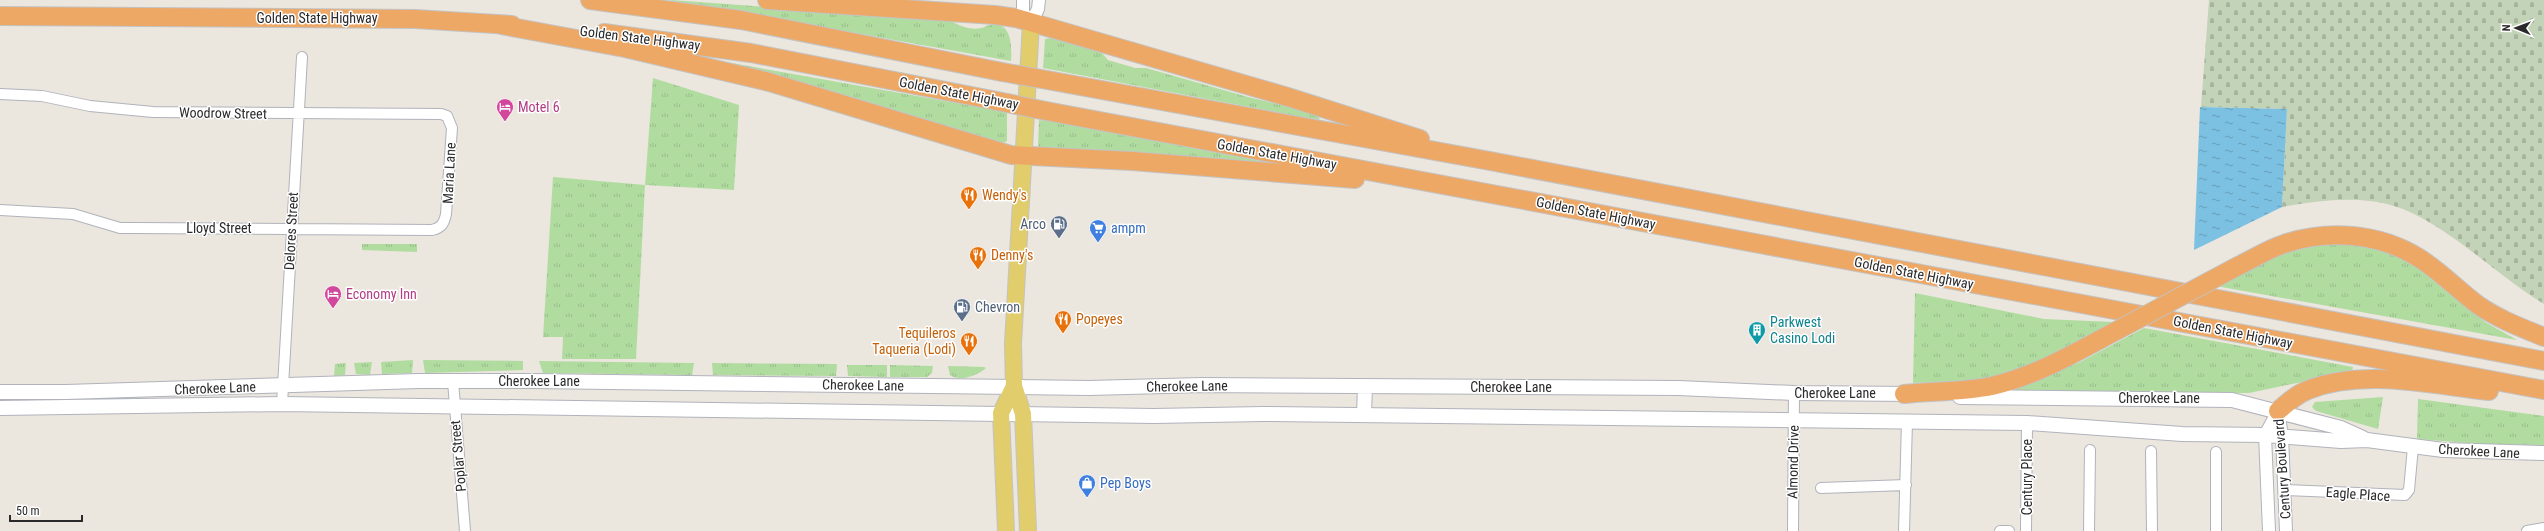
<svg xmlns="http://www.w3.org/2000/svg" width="2544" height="531" viewBox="0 0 2544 531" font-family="'Roboto Condensed',sans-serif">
<defs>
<pattern id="grass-tufts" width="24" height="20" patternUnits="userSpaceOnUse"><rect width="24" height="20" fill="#b1dca0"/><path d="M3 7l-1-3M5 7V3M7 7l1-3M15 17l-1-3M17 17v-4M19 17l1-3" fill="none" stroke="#98bd8a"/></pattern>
<pattern id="cemetery-stones" width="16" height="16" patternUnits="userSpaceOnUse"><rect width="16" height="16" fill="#c3d3b7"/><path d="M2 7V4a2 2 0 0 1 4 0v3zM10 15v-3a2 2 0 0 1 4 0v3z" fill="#a8b59e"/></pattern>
<pattern id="water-ripples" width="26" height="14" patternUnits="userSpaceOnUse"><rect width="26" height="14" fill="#7cc1e2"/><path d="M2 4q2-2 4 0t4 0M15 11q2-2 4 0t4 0" fill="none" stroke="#669db7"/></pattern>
</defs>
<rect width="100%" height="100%" fill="#ebe6de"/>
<!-- grass -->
<path fill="url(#grass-tufts)" d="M671 0 949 20C958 25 970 31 981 28 984 28 987 25 990 25 1012 20 1012 47 1011 61L739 12 671 2Z
M1051 38 1102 53 1108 60 1135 68H1146L1248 97 1320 114 1319 120 1043 68 1045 39Z
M726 62 1007 112V141L1003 143 724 69Z
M653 78 739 105 734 190 645 185 636 359H562L563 337H543L553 177 645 185Z
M1039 120 1054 122 1272 163 1131 154 1101 150 1092 154 1040 150 1038 145Z
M2328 241 2381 249 2410 262 2485 322 2517 340 2216 286 2276 252Z
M362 244H417V252L362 250Z
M1915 293 2044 319 2114 322C2075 346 2017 377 1971 381 1952 383 1933 382 1913 383Z
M2144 328 2353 367 2351 376 2316 379 2249 393 2016 392V388L2080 362Z
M413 360 412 373 382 374 381 362Z
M423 360 523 361V370L425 373Z
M539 361 694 363 692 375 543 373Z
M372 362 370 375 356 374 354 363Z
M346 363 345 375 334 376 335 364Z
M712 363 837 364 836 376 713 375Z
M847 365H887V377L848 376Z
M890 365 933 366 932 373 927 377H890Z
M948 366 984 367 986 368C977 376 960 382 950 375Z
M2383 397 2378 429 2316 411 2312 407 2315 402Z
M2418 399 2544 416V445L2481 444 2417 439Z"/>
<!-- cemetery -->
<path fill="url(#cemetery-stones)" d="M2209 0H2544V304C2496 275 2455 231 2403 209 2365 194 2320 200 2282 207L2287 109 2201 107Z"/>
<!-- water -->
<path fill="url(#water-ripples)" d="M2200 107 2287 109 2282 207 2194 250Z"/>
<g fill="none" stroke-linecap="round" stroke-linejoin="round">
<!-- minor casing -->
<g stroke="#b1b3bc" stroke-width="12">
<path id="minor" d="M0 94 42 96 90 106 153 112 441 114 447 116 452 128 446 214C444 224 441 228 432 230L134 228H120L73 214 0 210
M453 381 465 531
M282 404 302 57
M2151 451 2152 531
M1821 488 1906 485
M2285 490 2405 495 2409 490 2413 447
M1793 531 1794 393
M1904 531 1907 421
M2000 531H2009
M2026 531 2027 423
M2089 531 2090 450
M2216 531V452
M2527 531 2544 528"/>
</g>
<!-- tertiary casing -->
<g stroke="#b1b3bc" stroke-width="14">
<path id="tertiary" d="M1023 0V12L1031 23 1038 9 1039 0
M2278 411 2282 436 2286 531
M2269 531 2265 435 2278 411"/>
</g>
<!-- secondary casing -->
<g stroke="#b1b3bc" stroke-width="16">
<path id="secondary" d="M0 392H66L418 381H532L1089 388 1202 385 1678 388 1794 393 1913 394
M1960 397 2232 400 2341 428 2363 438
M0 408 282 404 1154 416 1263 414 2027 423 2182 434 2265 435 2341 441 2367 440 2443 450 2544 453
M1364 415 1365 386"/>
</g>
<!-- primary casing -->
<g stroke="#c3c3c3" stroke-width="18">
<path id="primary" d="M1006 531 1001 413 1014 386
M1028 531 1023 414 1014 386 1013 344 1031 23"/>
</g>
<!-- motorway casing -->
<g stroke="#c3c3c3" stroke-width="20">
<path id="motorway" d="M590 0 741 20 1002 72
M767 0 995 15 1016 18 1288 97 1420 139
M0 16 415 19 512 25
M501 25 625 48 769 82 1011 155 1132 161 1355 179
M604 33 751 53 997 101
M1047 80 1490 161 2544 361
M1046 111 2544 390
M2238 266C2253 259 2268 249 2284 244 2328 229 2379 233 2419 258 2440 271 2458 290 2478 305 2498 319 2522 328 2544 337
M1904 394C1933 391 1963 392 1992 386 2031 377 2066 358 2101 339
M2278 411C2287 403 2297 394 2308 390 2364 368 2431 385 2489 391"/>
</g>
<!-- minor -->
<use href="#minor" stroke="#fff" stroke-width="10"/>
<!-- tertiary -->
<use href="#tertiary" stroke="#fff" stroke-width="12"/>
<!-- secondary -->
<use href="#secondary" stroke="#fff" stroke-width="14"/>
<!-- primary -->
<use href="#primary" stroke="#e2cd6c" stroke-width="16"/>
<!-- motorway -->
<use href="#motorway" stroke="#eea866" stroke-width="18"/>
<!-- motorway-bridge casing -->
<g stroke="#c3c3c3" stroke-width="20" stroke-linecap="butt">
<path id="motorway-bridge" d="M1002 72 1047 80
M997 101 1046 111
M2101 339 2238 266"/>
</g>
<!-- motorway-bridge -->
<use href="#motorway-bridge" stroke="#eea866" stroke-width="18"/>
</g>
<!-- icons -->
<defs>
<g id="hotel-pin" transform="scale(0.9)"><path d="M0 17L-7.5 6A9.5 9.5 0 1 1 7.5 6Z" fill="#d1479c" stroke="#fff"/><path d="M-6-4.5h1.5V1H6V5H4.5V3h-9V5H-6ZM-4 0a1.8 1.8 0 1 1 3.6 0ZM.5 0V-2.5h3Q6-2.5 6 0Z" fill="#fff"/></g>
<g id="restaurant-pin" transform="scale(0.9)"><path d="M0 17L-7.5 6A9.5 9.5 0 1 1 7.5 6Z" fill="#e8710a" stroke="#fff"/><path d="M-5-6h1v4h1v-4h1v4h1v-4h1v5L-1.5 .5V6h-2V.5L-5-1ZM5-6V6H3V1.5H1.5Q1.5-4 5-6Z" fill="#fff"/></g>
<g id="fuel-pin" transform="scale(0.9)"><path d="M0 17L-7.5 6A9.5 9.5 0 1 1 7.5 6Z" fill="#5c6f8a" stroke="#fff"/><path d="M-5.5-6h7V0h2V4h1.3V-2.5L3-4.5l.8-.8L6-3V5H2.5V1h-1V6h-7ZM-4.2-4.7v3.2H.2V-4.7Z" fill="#fff"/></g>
<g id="supermarket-pin" transform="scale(0.9)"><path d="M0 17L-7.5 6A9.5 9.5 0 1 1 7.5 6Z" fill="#3f7fe0" stroke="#fff"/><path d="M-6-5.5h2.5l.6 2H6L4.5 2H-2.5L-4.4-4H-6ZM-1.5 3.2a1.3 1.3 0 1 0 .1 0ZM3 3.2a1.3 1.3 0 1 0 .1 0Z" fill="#fff"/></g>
<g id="building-pin" transform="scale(0.9)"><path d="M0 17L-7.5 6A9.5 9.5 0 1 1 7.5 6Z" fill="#0f9aa8" stroke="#fff"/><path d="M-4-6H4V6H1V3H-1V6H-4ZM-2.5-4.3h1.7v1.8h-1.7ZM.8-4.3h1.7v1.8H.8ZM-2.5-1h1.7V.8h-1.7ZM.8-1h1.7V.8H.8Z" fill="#fff"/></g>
<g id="shop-pin" transform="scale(0.9)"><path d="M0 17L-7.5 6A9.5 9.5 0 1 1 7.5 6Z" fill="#3f7fe0" stroke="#fff"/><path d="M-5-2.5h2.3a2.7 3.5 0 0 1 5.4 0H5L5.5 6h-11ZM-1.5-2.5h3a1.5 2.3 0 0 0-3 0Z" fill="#fff"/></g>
</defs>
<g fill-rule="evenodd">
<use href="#hotel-pin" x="505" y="107"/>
<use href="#restaurant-pin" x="969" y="195"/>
<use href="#fuel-pin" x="1059" y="224"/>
<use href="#supermarket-pin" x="1098" y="228"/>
<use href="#restaurant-pin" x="978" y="255"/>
<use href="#hotel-pin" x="333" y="294"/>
<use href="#fuel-pin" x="962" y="307"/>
<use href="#restaurant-pin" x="1063" y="319"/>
<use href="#building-pin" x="1757" y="330"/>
<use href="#restaurant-pin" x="969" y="341"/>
<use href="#shop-pin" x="1087" y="483"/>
</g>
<g text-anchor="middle" stroke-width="3" stroke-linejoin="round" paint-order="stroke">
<!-- street labels -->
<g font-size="14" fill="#2a2a2a" stroke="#fff">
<text x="317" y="23">Golden State Highway</text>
<text transform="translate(640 38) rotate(7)" y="5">Golden State Highway</text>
<text transform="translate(959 93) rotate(11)" y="5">Golden State Highway</text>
<text transform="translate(223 113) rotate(1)" y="5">Woodrow Street</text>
<text transform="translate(1277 154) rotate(10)" y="5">Golden State Highway</text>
<text transform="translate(449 173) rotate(-87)" y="5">Maria Lane</text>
<text transform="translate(1596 213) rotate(11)" y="5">Golden State Highway</text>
<text x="219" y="233">Lloyd Street</text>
<text transform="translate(291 231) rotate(-87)" y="5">Delores Street</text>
<text transform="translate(1914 273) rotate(11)" y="5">Golden State Highway</text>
<text transform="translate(2233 332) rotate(11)" y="5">Golden State Highway</text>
<text x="539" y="386">Cherokee Lane</text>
<text transform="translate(863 385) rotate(1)" y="5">Cherokee Lane</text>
<text transform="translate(1187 386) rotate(-1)" y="5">Cherokee Lane</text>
<text x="1511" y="392">Cherokee Lane</text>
<text transform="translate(215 388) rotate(-2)" y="5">Cherokee Lane</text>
<text x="1835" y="398">Cherokee Lane</text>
<text x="2159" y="403">Cherokee Lane</text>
<text transform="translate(2479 451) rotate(3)" y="5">Cherokee Lane</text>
<text transform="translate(458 456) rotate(-95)" y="5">Poplar Street</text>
<text transform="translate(1793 462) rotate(-89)" y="5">Almond Drive</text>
<text transform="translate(2282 469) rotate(-94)" y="5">Century Boulevard</text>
<text transform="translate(2027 477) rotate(-90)" y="5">Century Place</text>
<text transform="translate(2358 494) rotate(4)" y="5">Eagle Place</text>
</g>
<!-- hotel labels -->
<g font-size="14" fill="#b23c85" stroke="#fff" text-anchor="start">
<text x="518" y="112">Motel 6</text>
<text x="346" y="299">Economy Inn</text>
</g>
<!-- food labels -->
<g font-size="14" fill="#c56008" stroke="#fff" text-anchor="start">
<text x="982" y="200">Wendy's</text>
<text x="991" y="260">Denny's</text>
<text x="1076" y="324">Popeyes</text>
<text x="956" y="338" text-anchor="end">Tequileros<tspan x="956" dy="16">Taqueria (Lodi)</tspan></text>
</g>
<!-- service labels -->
<g font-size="14" fill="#4e5e75" stroke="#fff" text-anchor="end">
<text x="1046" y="229">Arco</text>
<text x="975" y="312" text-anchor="start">Chevron</text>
</g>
<!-- shop labels -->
<g font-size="14" fill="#366cbe" stroke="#fff" text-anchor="start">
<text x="1111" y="233">ampm</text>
<text x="1100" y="488">Pep Boys</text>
</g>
<!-- culture labels -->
<g font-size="14" fill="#0d838f" stroke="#fff" text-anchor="start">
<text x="1770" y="327">Parkwest<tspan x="1770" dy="16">Casino Lodi</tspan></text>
</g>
</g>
<!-- north arrow -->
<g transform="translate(2516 28) rotate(271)" stroke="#ffffff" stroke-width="3" paint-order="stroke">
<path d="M0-3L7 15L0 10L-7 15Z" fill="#2a2a2a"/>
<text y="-6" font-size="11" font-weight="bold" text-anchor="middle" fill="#2a2a2a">N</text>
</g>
<!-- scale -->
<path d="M10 515v6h72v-6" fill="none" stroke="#2a2a2a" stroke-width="2"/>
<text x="16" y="515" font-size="12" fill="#2a2a2a" stroke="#ffffff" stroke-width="3" paint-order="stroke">50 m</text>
</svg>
